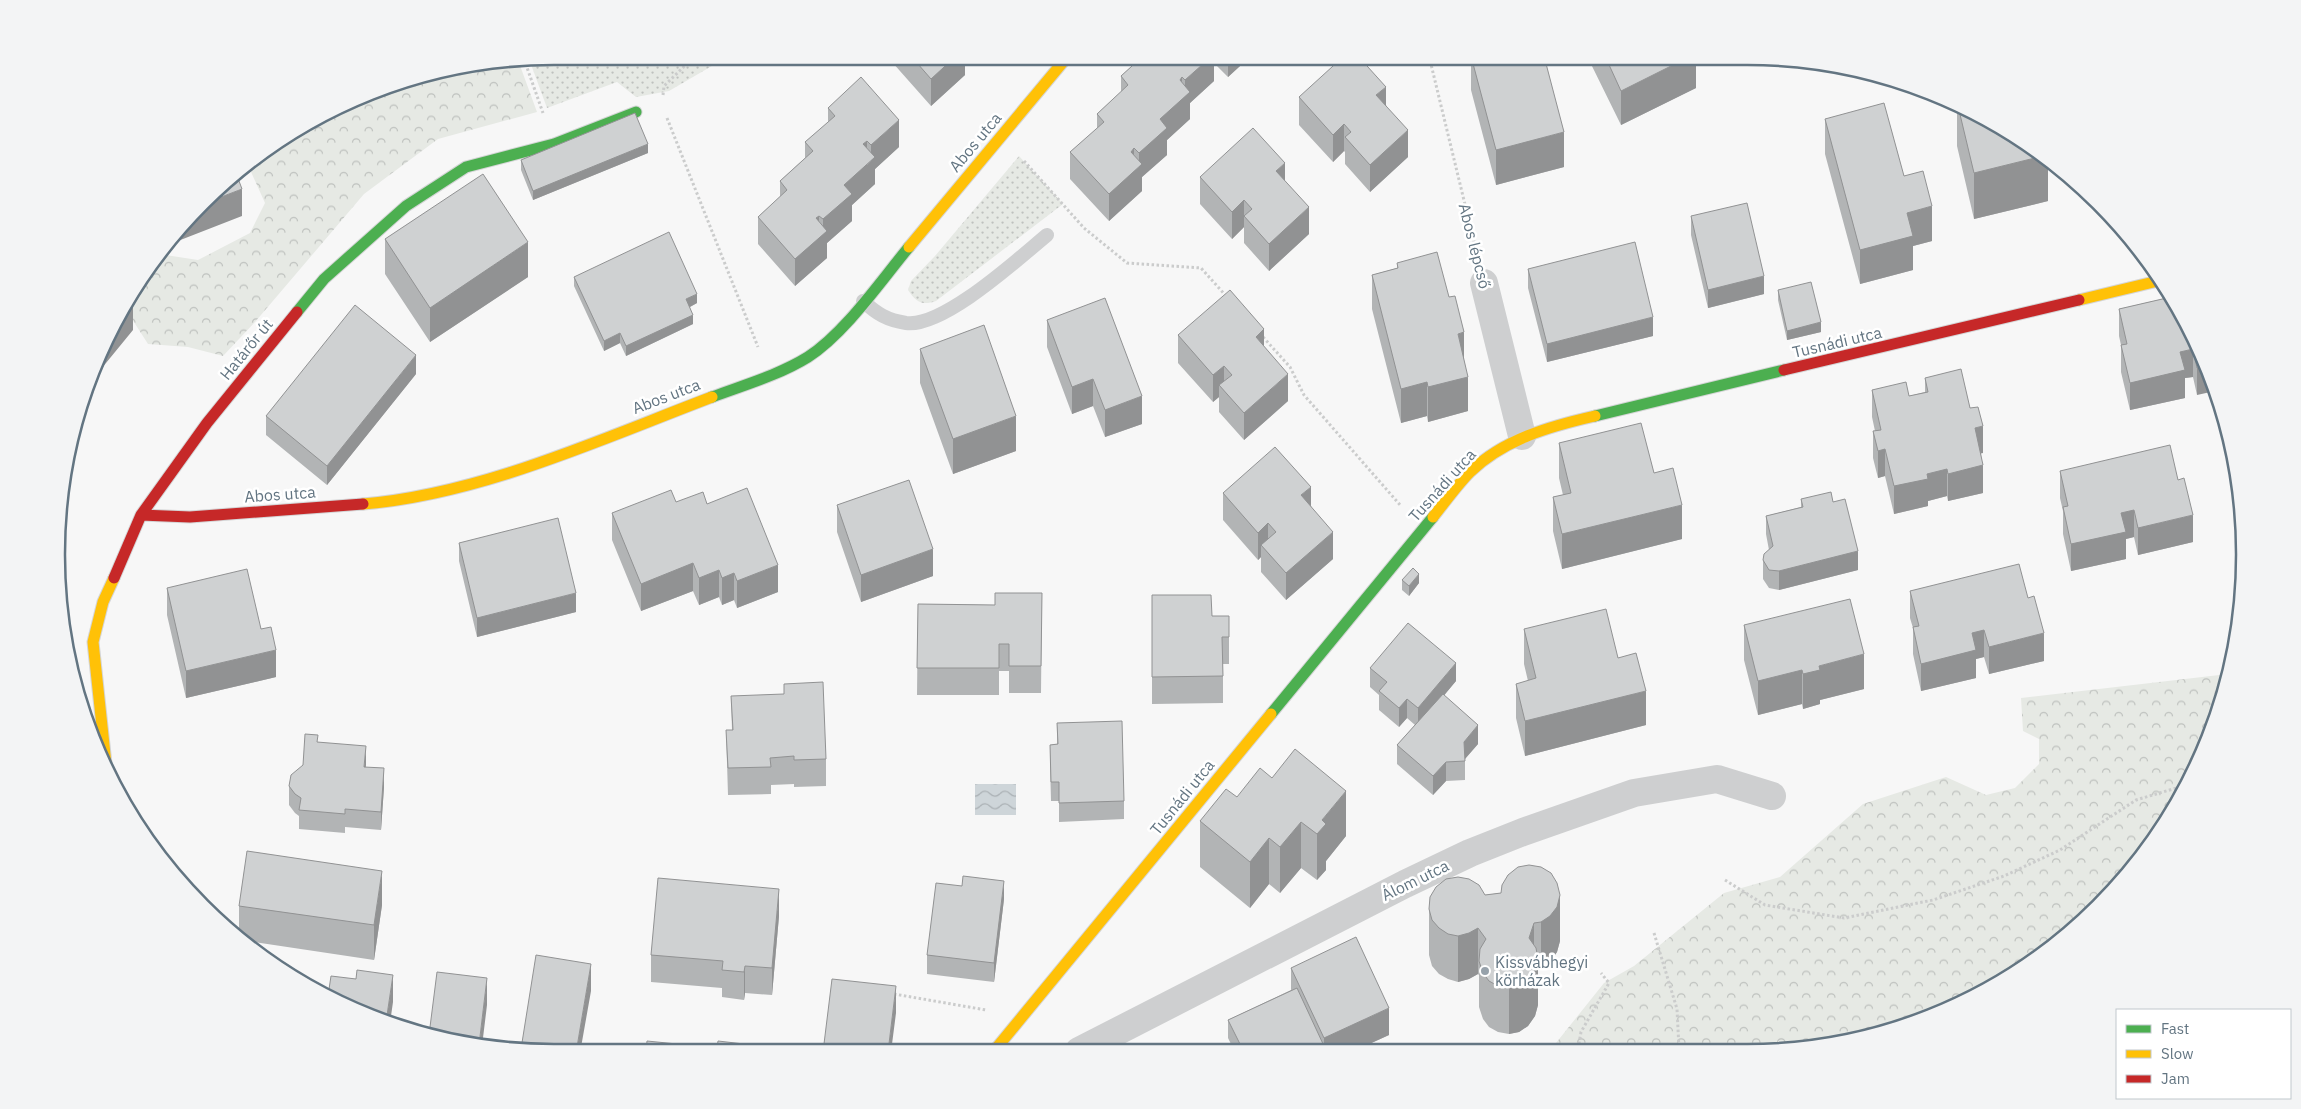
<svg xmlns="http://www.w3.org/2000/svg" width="2301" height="1109" viewBox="0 0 2301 1109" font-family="'IBM Plex Sans',sans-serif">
<defs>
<pattern id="green-dots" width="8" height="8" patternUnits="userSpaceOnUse" patternTransform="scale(1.25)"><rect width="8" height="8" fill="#e6e9e4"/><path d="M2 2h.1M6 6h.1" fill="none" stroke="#bec1be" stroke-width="1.8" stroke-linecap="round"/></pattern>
<pattern id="forest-crowns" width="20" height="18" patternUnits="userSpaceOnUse" patternTransform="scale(1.25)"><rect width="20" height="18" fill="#e6e9e4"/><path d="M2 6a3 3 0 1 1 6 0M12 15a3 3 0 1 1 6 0" fill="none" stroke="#bec1be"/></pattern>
<pattern id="water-waves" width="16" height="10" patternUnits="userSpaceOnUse" patternTransform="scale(1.25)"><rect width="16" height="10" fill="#ced5d9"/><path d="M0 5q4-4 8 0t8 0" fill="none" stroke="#abb1b5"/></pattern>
</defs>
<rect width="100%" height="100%" fill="#f7f7f7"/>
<!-- green -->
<path fill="url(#green-dots)" d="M555 56H729L669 91 636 97 617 82 547 108 529 59Z
M1019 156 1063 204 936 301C922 306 916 302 908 290L911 281 935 256Z"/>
<!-- forest -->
<path fill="url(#forest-crowns)" d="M518 60 537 112 438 139 364 194 255 322 223 356 188 347 148 344 123 305 159 254 198 260 250 233 265 203 247 163 251 159 306 123 394 83 458 66Z
M2228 674 2207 745 2142 858 2050 950 1937 1015 1812 1048 1554 1049 1556 1043 1604 983 1634 966 1724 893 1780 877 1863 804 1946 777 1986 795 2015 788 2039 764V739L2023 731 2021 698Z"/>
<!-- water -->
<path fill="url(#water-waves)" d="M975 784H1016V815H975Z"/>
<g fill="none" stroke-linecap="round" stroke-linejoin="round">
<!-- fast casing -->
<g stroke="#d4d5d6" stroke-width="13">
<path id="fast" d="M297 312 324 279 406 206 466 167 554 144 636 112
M712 397C744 385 779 375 808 357 845 333 880 282 909 247
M1595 416 1784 370
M1271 714 1433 517"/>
</g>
<!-- slow casing -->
<g stroke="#d4d5d6" stroke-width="13">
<path id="slow" d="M909 247 1068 56
M2079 300 2162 280
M363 504C482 494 601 439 712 397
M1433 517C1445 502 1457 485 1470 472 1504 439 1551 426 1595 416
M107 773 93 642 103 602 114 578
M994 1051 1271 714"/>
</g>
<!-- jam casing -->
<g stroke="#d4d5d6" stroke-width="13">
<path id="jam" d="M1784 370 2079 300
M141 515 190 517 363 504
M114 578 141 515 207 423 297 312"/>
</g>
<!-- path -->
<path stroke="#cbcccc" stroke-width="3" stroke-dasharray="2.5 2.5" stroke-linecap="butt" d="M1429 56 1477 254
M524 59 543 113
M663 95 664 86 695 56
M667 118 758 347
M1024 161 1084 228 1127 263 1201 268 1227 297
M1263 337 1290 367 1304 395 1401 506
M1725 880 1765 905 1844 918 1933 900 2004 876 2060 850 2136 800 2183 786
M1654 933 1677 1009 1679 1049
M894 994 986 1010
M1578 1049 1581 1032 1609 983 1601 973"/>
<!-- lane -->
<path stroke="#cecfd0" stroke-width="14" d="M863 301C877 314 887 320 906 323 943 328 1018 259 1047 235"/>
<!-- street -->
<path stroke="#cecfd0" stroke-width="28" d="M1484 283 1522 436
M1079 1051 1405 884 1470 853 1523 832 1634 793 1717 779 1772 796"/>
<!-- fast -->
<use href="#fast" stroke="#4caf50" stroke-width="11"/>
<!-- slow -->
<use href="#slow" stroke="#ffc107" stroke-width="11"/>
<!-- jam -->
<use href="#jam" stroke="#c62828" stroke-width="11"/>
</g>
<!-- wall -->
<path fill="#b2b4b5" d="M892 56H969L965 60V75L931 106 892 62Z
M1143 56H1251L1228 77 1214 63V81L1190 103V119L1167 140V155L1142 177V191L1109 221 1070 179V152L1097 129V114L1121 92V76Z
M1471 56 1564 167 1496 185 1471 90Z
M1589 56H1696V88L1621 125 1589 60Z
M1299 97 1386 105 1408 157 1370 192 1345 164V152L1344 151 1333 162 1299 125Z
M1957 105 2024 140 2048 160V201L1974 219 1957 146Z
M828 108 899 147 875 169V184L852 205V221L827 243V258L795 286 758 244V217L780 197V181L805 158V142L828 123Z
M1825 119 1904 176 1932 241 1913 246V270L1860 284 1825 154Z
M648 153 533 200 521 170V160Z
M1200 177 1285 181 1309 234 1269 271 1244 243V227L1232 239 1200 204Z
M2081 187 2094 198 2084 201Z
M1691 216 1764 294 1708 308 1691 235Z
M385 239 528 277 430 342 385 274Z
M1397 263 1464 360 1468 411 1428 422 1427 416 1401 423 1372 309V275L1397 268Z
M1528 269 1653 336 1547 362 1528 288Z
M574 277 697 303 690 307 693 324 626 356 620 343 604 351 574 286Z
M1778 290 1821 332 1787 340 1778 300Z
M2171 297 2207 364 2197 395 2193 377 2185 378V398L2130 410 2121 372V345L2119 336V309Z
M1047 320 1142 424 1105 437 1093 406 1072 414 1047 347Z
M1178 335 1288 401 1244 440 1219 412V397L1213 402 1178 363Z
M920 349 1016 451 953 474 920 383Z
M416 374 327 485 266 435V416Z
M1925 378 1970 408 1983 453H1981L1983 493 1948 501 1947 496 1928 501V506L1894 514 1885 476 1878 478 1873 458V431H1875L1872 417V390L1909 396 1925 392Z
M1559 443 1654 473 1682 539 1562 569 1553 531V497L1563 495 1559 478Z
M2060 471 2193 542 2138 555 2134 537 2126 539V559L2071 571 2063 534V511L2060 498Z
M1223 493 1311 506 1333 559 1286 600 1261 572V557L1258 560 1223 520Z
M1801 499 1833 502 1858 570 1779 590 1769 588 1763 579V560L1769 550 1766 534V516L1801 507Z
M676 502 707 504 778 592 737 608 734 600 722 605 719 597 699 605 693 591 641 611 612 540V513Z
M837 505 933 576 861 602 837 532Z
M459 543 576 612 477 637 459 561Z
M1402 580 1419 583 1409 596 1402 590Z
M167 588 261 629 276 677 186 698 167 615Z
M1910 591 2044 661 1989 674 1984 657 1976 659V678L1921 691 1913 654V628L1910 618Z
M1042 593 1041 693H1009V671H999V695H917L918 604 995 605Z
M1152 595 1212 616H1229V664H1223V703L1152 704Z
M1744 625 1864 689 1820 700V704L1803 709 1802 704 1758 715 1744 660Z
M1524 629 1618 658 1646 725 1525 756 1516 718V684L1528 681 1524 664Z
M1370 668 1456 681 1444 695 1478 744 1465 759V780L1446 781 1433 795 1397 764V745L1415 725 1407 718 1399 727 1379 710V695L1370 687Z
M731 696 826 759V786L794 787V784L771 785V794L728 795 726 730H732Z
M1057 723 1124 801V819L1059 822V801H1051L1050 763V745L1057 744Z
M318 742 366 767 384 787 381 830 345 827V833L299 829V816L295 813 289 805V786Z
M1272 778 1346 836 1326 861V870L1317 880 1301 868 1280 893 1269 884 1250 908 1200 867V821L1237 797Z
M1508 875 1560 941 1557 952 1550 962 1541 968H1538V1005L1535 1016 1528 1026 1519 1032 1509 1034 1498 1032 1489 1027 1483 1019 1479 1007V975L1478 974 1469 979 1458 982 1448 979 1439 974 1432 966 1429 955V909L1485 895 1501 893Z
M962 886 1004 899 994 982 927 974V955Z
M382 905 374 960 241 940 239 939V906Z
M779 916 772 995 745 993 744 1000 722 997V988L651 982V955Z
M1291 968 1389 1035 1356 1050H1234L1228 1038V1020L1291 990Z"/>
<!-- shaded-wall -->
<path fill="#919293" d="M954 56H969L965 60V75L931 106V79Z
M1212 56H1214V81L1190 103V119L1167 140V155L1142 177V191L1109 221V194L1131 152 1134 148V171L1139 167V153L1160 119 1180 80 1182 77V99L1185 96V80Z
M1228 56H1251L1228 77Z
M1691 56H1696V88L1621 125V91Z
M1386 87V114L1376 95Z
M899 120V147L875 169V184L852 205V221L827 243V258L795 286V259L816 218 819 216V237L823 234V219L863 144 867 141V165L871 161V145Z
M1344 124V151L1333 162V135Z
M1408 130V157L1370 192V165Z
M1564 132V167L1496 185V150Z
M648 144V153L533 200V191Z
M2043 156 2048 160V201L1974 219V173Z
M1285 163V190L1276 171Z
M242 189V216L165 246 180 226 203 204Z
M2084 190 2094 198 2084 201Z
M1244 200V227L1232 239V212Z
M1932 206V241L1913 246V270L1860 284V250L1907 213Z
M1309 207V234L1269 271V244Z
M528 242V277L430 342V308Z
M1764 276V294L1708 308V290Z
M697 294V303L686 309V299Z
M133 303V330L88 385 94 364 111 329Z
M693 315V324L626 356V346Z
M1653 317V336L1547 362V344Z
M1821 322V332L1787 340V331Z
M1264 329V356L1256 337Z
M1464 332V366L1458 334Z
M620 333V343L604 351V341Z
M2193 349V377L2185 378V398L2130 410V383L2180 352Z
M416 355V374L327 485V466Z
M2207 365 2215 391 2197 395V368Z
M1224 366V390L1219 385V397L1213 402V375Z
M1288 374V401L1244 440V413Z
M1468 377V411L1428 422V387Z
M1093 379V406L1072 414V387Z
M1427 382V416L1401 423V389Z
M1142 396V424L1105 437V410Z
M1016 416V451L953 474V439Z
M1983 426V453L1975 455V428Z
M1885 449V476L1878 478V451Z
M1983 465V493L1948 501V474Z
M1947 469V496L1928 501V506L1894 514V486L1927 474Z
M1311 487V514L1301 495Z
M1682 505V539L1562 569V534Z
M2134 510V537L2126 539V559L2071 571V544L2121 513Z
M2193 515V542L2138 555V528Z
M1268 523V550L1261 545V557L1258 560V533Z
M1333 532V559L1286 600V573Z
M933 549V576L861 602V575Z
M1858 551V570L1779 590V571Z
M693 563V591L641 611V584Z
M778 565V592L737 608V581Z
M719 570V597L699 605V578Z
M734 573V600L722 605V578Z
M1419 574V583L1409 596V586Z
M576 593V612L477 637V618Z
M1984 630V657L1976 659V678L1921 691V664L1972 633Z
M2044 633V661L1989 674V647Z
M276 650V677L186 698V671Z
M1864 654V689L1820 700V704L1803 709V674L1819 666Z
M1456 663V681L1418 727V708Z
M1802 670V704L1758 715V681Z
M1646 691V725L1525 756V721Z
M1407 699V718L1399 727V708Z
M1478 725V744L1464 760V742Z
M366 746V765L364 786V767Z
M1446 762V781L1433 795V776Z
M384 768V787L381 830V812Z
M1346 791V836L1326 861V870L1317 880V834L1322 820Z
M1301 822V868L1280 893V847Z
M1269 838V884L1250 908V862Z
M382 871V905L374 960V925Z
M1004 881V899L994 982V963Z
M779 889V916L772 995V968Z
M1560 895V941L1557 952 1550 962 1541 968V922Z
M1534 923V969L1538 959V1005L1535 1016 1528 1026 1519 1032 1509 1034V988L1529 938Z
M1478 928V974L1469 979 1458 982V936Z
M591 964V991L580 1053H576Z
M745 966V993L744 1000V972Z
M393 975V1002L390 1023 386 1022Z
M487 978V1005L482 1046 479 1045Z
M896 986V1013L891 1052H888Z
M1389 1008V1035L1356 1050H1316L1324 1046V1038Z"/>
<!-- building -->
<path fill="#cfd1d2" stroke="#919293" d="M911 56H956L931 79Z
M1143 56H1212L1185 80 1182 77 1180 80 1190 92 1160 119 1167 128 1139 153 1134 148 1131 152 1142 164 1109 194 1070 152 1104 122 1097 114 1128 85 1121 76Z
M1344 56H1358L1386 87 1376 95 1408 130 1370 165 1345 137 1351 132 1344 124 1333 135 1299 97Z
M1471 56H1544L1564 132 1496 150Z
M1605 56H1691L1621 91Z
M861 77 899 120 871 145 867 141 863 144 875 157 844 185 852 194 823 219 819 216 816 218 827 231 795 259 758 217 787 190 780 181 813 151 805 142 835 116 828 108Z
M1884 103 1904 176 1923 171 1932 206 1907 213 1913 236 1860 250 1825 119Z
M1958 106 2024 140 2043 156 1974 173Z
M635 113 648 144 533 191 521 160Z
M1253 128 1285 163 1276 171 1309 207 1269 244 1244 216 1252 209 1244 200 1232 212 1200 177Z
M236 173 242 189 203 204Z
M483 174 528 242 430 308 385 239Z
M1747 203 1764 276 1708 290 1691 216Z
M669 232 697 294 686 299 693 315 626 346 620 333 604 341 574 277Z
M1635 242 1653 317 1547 344 1528 269Z
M1437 252 1449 297 1455 296 1464 332 1458 334 1468 377 1428 387 1427 382 1401 389 1372 275 1398 268 1397 263Z
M1811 282 1821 322 1787 331 1778 290Z
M1230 290 1264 329 1256 337 1288 374 1244 413 1219 385 1232 375 1224 366 1213 375 1178 335Z
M2171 297 2207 365 2197 368 2193 349 2180 352 2185 370 2130 383 2121 345 2127 344 2119 309Z
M128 298 133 303 111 329 123 305Z
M1105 298 1142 396 1105 410 1093 379 1072 387 1047 320Z
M355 305 416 355 327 466 266 416Z
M984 325 1016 416 953 439 920 349Z
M1961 369 1970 408 1978 407 1983 426 1975 428 1983 465 1948 474 1947 469 1927 474 1928 479 1894 486 1885 449 1878 451 1873 431 1881 430 1872 390 1906 382 1909 396 1928 392 1925 378Z
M1641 423 1654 473 1673 468 1682 505 1562 534 1553 497 1571 493 1559 443Z
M2170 445 2178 480 2184 478 2193 515 2138 528 2134 510 2121 513 2126 532 2071 544 2063 507 2068 506 2060 471Z
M1275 447 1311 487 1301 495 1333 532 1286 573 1261 545 1276 532 1268 523 1258 533 1223 493Z
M909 480 933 549 861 575 837 505Z
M747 488 778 565 737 581 734 573 722 578 719 570 699 578 693 563 641 584 612 513 671 490 676 502 703 492 707 504Z
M1831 492 1833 502 1845 499 1858 551 1779 571 1769 570 1763 560 1764 554 1773 546 1766 516 1803 507 1801 499Z
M558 518 576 593 477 618 459 543Z
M2019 564 2028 598 2034 596 2044 633 1989 647 1984 630 1972 633 1976 650 1921 664 1913 627 1919 626 1910 591Z
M1413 568 1419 574 1409 586 1402 580Z
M247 569 261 629 271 627 276 650 186 671 167 588Z
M995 593H1042L1041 666H1009V644H999V668H917L918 604 995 605Z
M1152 595H1211L1212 616H1229V637H1222L1223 676 1152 677Z
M1850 599 1864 654 1819 666 1820 670 1803 674 1802 670 1758 681 1744 625Z
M1606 609 1618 658 1636 653 1646 691 1525 721 1516 684 1536 678 1524 629Z
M1408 623 1456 663 1418 708 1407 699 1399 708 1379 691 1387 682 1370 668Z
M823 682 826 759 794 760V756L770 758 771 767 728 768 726 730H733L731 696 784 694V684Z
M1443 694 1478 725 1464 742 1465 761 1446 762 1433 776 1397 745Z
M1122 721 1124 801 1059 803V782H1051L1050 745 1058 744 1057 723Z
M305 734 318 735 317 742 366 746 364 767 384 768 381 812 345 809V814L299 810 301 798 295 794 289 786 291 775 303 765Z
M1295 749 1346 791 1322 820 1326 824 1317 834 1301 822 1280 847 1269 838 1250 862 1200 821 1226 789 1237 797 1260 768 1272 778Z
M247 851 382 871 374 925 239 906Z
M1529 865 1541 867 1551 873 1557 883 1560 895 1557 907 1550 916 1541 922 1534 923 1529 938 1536 948 1538 959 1535 970 1528 980 1519 986 1509 988 1498 986 1489 981 1483 973 1479 961 1480 949 1486 939 1478 928 1469 933 1458 936 1448 934 1439 928 1432 920 1429 909 1430 897 1436 887 1446 879 1458 877 1469 879 1479 885 1485 895 1501 893 1502 885 1508 875 1518 867Z
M963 876 1004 881 994 963 927 955 936 883 962 886Z
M658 878 779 889 772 968 745 966 744 972 722 970 723 961 651 955Z
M1356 937 1389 1008 1324 1038 1291 968Z
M536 955 591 964 576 1053H554L521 1049Z
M357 970 393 975 386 1022 364 1015 328 996 331 976 356 979Z
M437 972 487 978 479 1045 457 1043 429 1035Z
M832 979 896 986 888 1052H823Z
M1297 988 1324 1046 1316 1050H1243L1228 1020Z
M647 1041 717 1048 718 1041 744 1044 743 1052H646Z"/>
<!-- markers -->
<circle fill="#97a2ab" stroke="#fff" stroke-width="2" cx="1485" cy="971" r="5"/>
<g text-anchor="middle" stroke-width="5" stroke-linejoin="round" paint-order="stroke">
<!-- street labels -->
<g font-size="16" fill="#637582" stroke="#fff">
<text transform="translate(975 142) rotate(-50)" y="6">Abos utca</text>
<text transform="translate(1475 246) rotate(76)" y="6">Abos lépcső</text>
<text transform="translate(1837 342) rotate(-13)" y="6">Tusnádi utca</text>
<text transform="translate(246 349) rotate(-51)" y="6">Határőr út</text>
<text transform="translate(666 396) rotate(-21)" y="6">Abos utca</text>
<text transform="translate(1442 485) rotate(-48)" y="6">Tusnádi utca</text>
<text transform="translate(280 494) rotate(-4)" y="6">Abos utca</text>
<text transform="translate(1182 797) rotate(-51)" y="6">Tusnádi utca</text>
<text transform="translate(1415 880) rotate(-26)" y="6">Álom utca</text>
</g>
<!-- poi labels -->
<g font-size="16" fill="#637582" stroke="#fff" text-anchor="start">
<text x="1495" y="968">Kissvábhegyi<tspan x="1495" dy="18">körházak</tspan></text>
</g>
</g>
<!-- crop -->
<path d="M0 0H2301V1109H0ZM554 65H1747A489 489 0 0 1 2236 554V555A489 489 0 0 1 1747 1044H554A489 489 0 0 1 65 555V554A489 489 0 0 1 554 65Z" fill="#f3f4f5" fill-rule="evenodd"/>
<path fill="none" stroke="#637582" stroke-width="2.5" d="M554 65H1747A489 489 0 0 1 2236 554V555A489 489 0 0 1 1747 1044H554A489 489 0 0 1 65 555V554A489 489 0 0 1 554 65Z"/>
<!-- legend -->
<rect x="2116" y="1009" width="175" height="90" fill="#ffffff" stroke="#c1c8cd"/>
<rect x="2126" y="1025" width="25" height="8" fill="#4caf50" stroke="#c1c8cd"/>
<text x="2161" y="1034" font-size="15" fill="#637582">Fast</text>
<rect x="2126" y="1050" width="25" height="8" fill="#ffc107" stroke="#c1c8cd"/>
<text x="2161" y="1059" font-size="15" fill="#637582">Slow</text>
<rect x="2126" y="1075" width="25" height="8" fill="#c62828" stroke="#c1c8cd"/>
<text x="2161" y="1084" font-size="15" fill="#637582">Jam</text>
</svg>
